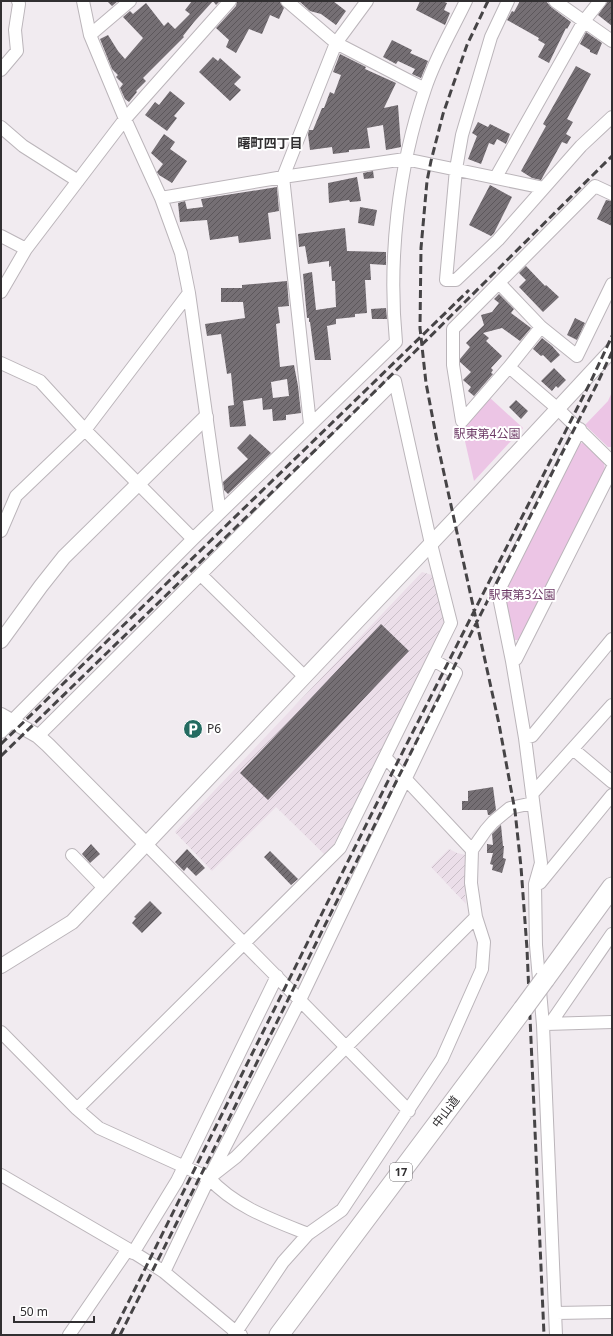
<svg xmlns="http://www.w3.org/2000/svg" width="613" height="1336" viewBox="0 0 613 1336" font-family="'Noto Sans','Noto Sans JP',sans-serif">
<defs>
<pattern id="industrial-furrows" width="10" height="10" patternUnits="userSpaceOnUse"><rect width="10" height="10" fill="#ebdee9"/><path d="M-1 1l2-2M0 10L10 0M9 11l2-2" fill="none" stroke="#cabfc8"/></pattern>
<pattern id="building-hatch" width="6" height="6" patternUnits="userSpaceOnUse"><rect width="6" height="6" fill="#756f74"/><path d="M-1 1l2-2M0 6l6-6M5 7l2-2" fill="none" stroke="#5c575b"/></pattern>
</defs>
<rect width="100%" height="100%" fill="#f1ebf0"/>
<!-- industrial -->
<path fill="url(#industrial-furrows)" d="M422 572 435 576 447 622 332 848 325 855 276 807 212 871 175 832Z
M449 849 457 853 466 855 465 893 466 904 431 867Z"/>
<!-- park -->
<path fill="#ecc5e5" d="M612 392V447H608L585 425 608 401Z
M489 397 523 428 474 481 462 428Z
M583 443 604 463 605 469 521 640H512L502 592 576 444Z"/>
<!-- building -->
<path fill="url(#building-hatch)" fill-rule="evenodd" d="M107 1H118L112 6Z
M192 1H220L216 5 213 1 194 22 183 36 184 37 143 78 146 81 136 91 137 92 129 102 125 99 120 88 123 84 116 77 118 75 112 69 100 39 108 35 118 51 125 59 143 38 123 17 130 11 133 14 146 3 164 26 168 22 175 29 190 14 185 10Z
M237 1H277L280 2 284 8 279 19 270 15 262 34 249 29 236 53 226 47 229 40 216 28 236 6Z
M299 1H333L346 11 336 25 321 14 310 11Z
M420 1H442L447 3 444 10 450 13 445 25 416 10Z
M520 1H546L551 7 571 22 567 29 566 28 549 63 538 57 545 44 538 40 539 38 507 20 512 11 514 12Z
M608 1H612V26L598 15Z
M586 32 602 43 597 55 590 52V50L580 44Z
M392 40 412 50 410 53 428 61 421 78 412 74 415 69 398 61 396 64 383 57Z
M340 54 366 67 365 69 396 83 384 108 398 105 401 147 386 150 383 125 367 128 370 148 349 150V152L333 154 332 147 310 150 308 134 309 130H313L322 108H324L330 92 334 94 341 75 333 72Z
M213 57 218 61 220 58 241 77 234 84 241 90 230 101 199 72Z
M576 66 591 74 567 119 573 122 566 134 571 137 567 144 562 142 541 180 532 178 521 171 546 126 543 124Z
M170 91 185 103 174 116 177 118 167 131 145 115 155 102 159 105Z
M478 122 488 127 490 124 510 134 506 144 497 139 494 145 489 143 481 164 468 159 477 136 472 133Z
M164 134 175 142 170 149 187 161 172 183 159 175 157 172 163 164 151 153Z
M373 171 374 178 364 179 363 173Z
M357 177 361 201 350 202 349 200 329 203 328 183Z
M490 185 512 197 494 233 491 236 469 225Z
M277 187 279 211 268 213 271 239 239 243 238 236 210 240 207 220 180 222 178 203 185 201 187 209 203 207 201 199Z
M606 200 612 201V226L597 219Z
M360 207 377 210 374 226 358 223Z
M345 228 347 251 386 252V265L370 264 371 280H365L367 313 355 314V317L336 319V324L327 326 331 360H315L310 322H309V318H307L303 274 312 272 316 310 336 307 335 281H332L331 266 329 267V261L308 264 305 246 299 247 298 234Z
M526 266 545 286 546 285 559 297 543 312 519 287 526 280 519 273Z
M287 281 289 306 278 307 280 323 276 324 280 367 294 365 298 386 301 413 286 415V420L273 421 272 409 263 410 262 398 243 401 246 426 230 427 228 406 234 405 231 373 227 374 221 334 207 336 205 324 245 318 243 302H221V288H242V285ZM287 379 289 396 273 398 271 382Z
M499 294 514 309 511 313 531 328 520 341 502 328 483 333 489 338 486 341 502 356 491 368 493 370 491 373 493 374 474 396 468 391 471 387 463 380 471 372 460 362V359L470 347 466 343 484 325 481 315 492 312 499 303 494 299Z
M386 308 387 319H372L371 309Z
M575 318 585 323 577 340 567 335Z
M542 338 552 346 560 355 551 363 543 355 541 356 533 349Z
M554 368 566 380 558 388 556 386 552 391 541 381Z
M516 400 528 411 521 419 509 407Z
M250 434 271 453 228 494 224 490 223 482 248 459 237 448Z
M381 624 409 651 268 800 240 773Z
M493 787 496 810 490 815H488L487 810H462V801H468V791Z
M501 825 503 846H504L503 858 506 859 502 873 492 870 493 865 490 864 493 853H487V844L493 845 492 834Z
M91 844 100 854 90 863 82 854Z
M187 849 205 868 196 876 187 867 184 871 175 862Z
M270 851 298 879 291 885 264 857Z
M150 901 162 913 142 933 132 923 136 918 134 917Z"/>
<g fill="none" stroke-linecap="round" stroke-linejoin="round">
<!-- minor casing -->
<g stroke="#bbb5ba" stroke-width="14">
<path id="minor" d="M83 1 90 35 125 119 161 198 181 253 189 293 220 513
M287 1 336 43 425 89
M508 1 491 37 462 135 456 169 446 280H456L498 240 581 146 612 117
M555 1 612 41
M90 35 130 1
M1 70 17 51 15 30 19 4 18 1
M1 127 23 146 78 181
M496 177 584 21 600 1
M161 198 283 177 405 159 544 188
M1 236 26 249
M499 283 541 327 577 356 612 284
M1 292 26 249 125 119 230 1
M541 327 509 367 462 421 453 365V329L595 186 612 194
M1 363 40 381 85 430 193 539
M509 367 558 409 612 462
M310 424 283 177 336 43 367 1
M1 531 16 496 85 430 189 293
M201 575 305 677
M512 661 516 659 612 469
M1 732 193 539 396 342C388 259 398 168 425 89 435 58 452 30 466 1
M38 736 395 381 431 544 451 623 340 848 77 1109
M525 738 512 661 498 592 580 429
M573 749 612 782
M385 757 472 850
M532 794 612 705
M146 844 409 1111
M72 855 104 888
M535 884 540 883 612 795
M546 1024 612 1022
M550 1024 612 934
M1 1032 77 1109 99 1128 209 1178C235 1207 273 1220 308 1234
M1 1175 128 1249
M213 1175 236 1157 476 917
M133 1253 177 1181 277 976
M164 1272 209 1178 300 1000 456 673 433 660
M556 1313 612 1312
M69 1335 128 1249 144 1259 164 1272 236 1332 241 1335
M234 1335 283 1262 308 1234 342 1210 442 1059 482 969 484 942 476 917 471 883 472 850 486 830 493 822 510 808 533 803
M556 1335 543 1025 536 945 535 884 541 863 525 738 532 736 612 639"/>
</g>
<!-- tertiary casing -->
<g stroke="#bbb5ba" stroke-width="16">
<path id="tertiary" d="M1 641 41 586 64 557 206 417
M1 715 38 736 48 745 146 844
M1 966 72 922 481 491 612 350"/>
</g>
<!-- trunk casing -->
<g stroke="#bbb5ba" stroke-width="21">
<path id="trunk" d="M545 979 612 887
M279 1335 523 1009"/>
</g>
<!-- minor -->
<use href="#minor" stroke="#fff" stroke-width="12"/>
<!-- tertiary -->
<use href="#tertiary" stroke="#fff" stroke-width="14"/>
<!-- trunk -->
<use href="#trunk" stroke="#fff" stroke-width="19"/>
<!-- rail -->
<path stroke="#464446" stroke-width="3" stroke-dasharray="8 4" stroke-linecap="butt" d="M488 1 467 45 443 114 431 161 427 181 421 248 420 328 426 383 438 446 499 724 515 811 521 867 527 949 544 1335
M1 744 469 290
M1 756 342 424 612 156
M112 1335 390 777 591 381 612 336
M120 1335 210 1157 397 780 597 384 612 352"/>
<!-- trunk-bridge casing -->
<g stroke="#bbb5ba" stroke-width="21" stroke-linecap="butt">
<path id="trunk-bridge" d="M523 1009 545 979"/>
</g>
<!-- trunk-bridge -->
<use href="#trunk-bridge" stroke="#fff" stroke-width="19"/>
</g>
<!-- icons -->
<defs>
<g id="parking-disc" transform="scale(1)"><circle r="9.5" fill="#246b61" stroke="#fff"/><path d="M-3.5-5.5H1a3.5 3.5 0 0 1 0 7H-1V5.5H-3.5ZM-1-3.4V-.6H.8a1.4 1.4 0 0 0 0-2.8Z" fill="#fff"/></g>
</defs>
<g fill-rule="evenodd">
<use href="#parking-disc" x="193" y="729"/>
</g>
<g text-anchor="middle" stroke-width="4" stroke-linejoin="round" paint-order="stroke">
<!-- shield labels -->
<rect fill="#fff" stroke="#6f6d6f" stroke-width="1" x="390" y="1163" width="22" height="18" rx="3"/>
<g font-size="11" font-weight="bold" fill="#312f31">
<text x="401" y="1176">17</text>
</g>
<!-- park labels -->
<g font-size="12" fill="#6d3a66" stroke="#fff">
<text x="487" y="438">駅東第4公園</text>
<text x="522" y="599">駅東第3公園</text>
</g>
<!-- poi labels -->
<g font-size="12" fill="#312f31" stroke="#fff" text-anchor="start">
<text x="207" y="733">P6</text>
</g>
<!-- street labels -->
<g font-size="12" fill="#312f31" stroke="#fff">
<text transform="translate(446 1112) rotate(-53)" y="4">中山道</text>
</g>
<!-- neighbourhood labels -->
<g font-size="13" font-weight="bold" fill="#312f31" stroke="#fff">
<text x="270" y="148">曙町四丁目</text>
</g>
</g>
<!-- border -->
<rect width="613" height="1336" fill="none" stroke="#312f31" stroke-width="4"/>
<!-- scale -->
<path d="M14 1316v6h80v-6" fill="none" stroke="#312f31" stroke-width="2"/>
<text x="20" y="1316" font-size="12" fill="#312f31" stroke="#ffffff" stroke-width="3" paint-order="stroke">50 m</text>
</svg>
